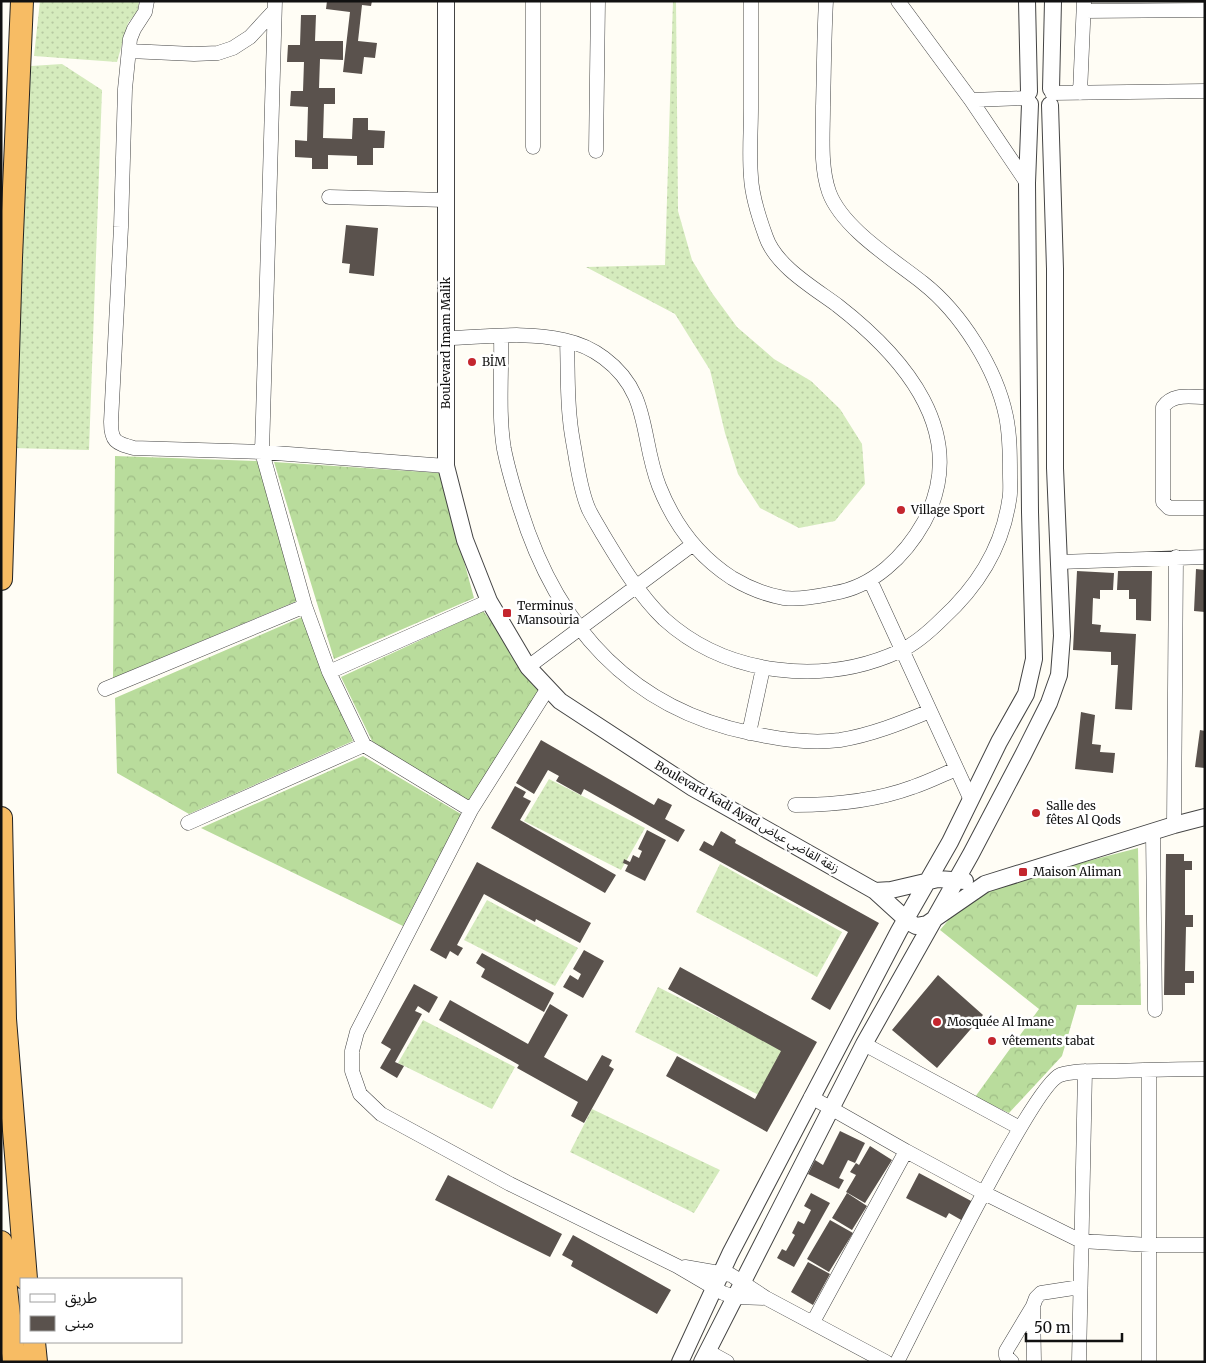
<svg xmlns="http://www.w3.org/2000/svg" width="1206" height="1363" viewBox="0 0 1206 1363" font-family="Merriweather,'Noto Sans Arabic',serif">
<defs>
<pattern id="forest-crowns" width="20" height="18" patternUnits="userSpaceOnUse" patternTransform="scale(1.25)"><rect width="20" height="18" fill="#b9dc9c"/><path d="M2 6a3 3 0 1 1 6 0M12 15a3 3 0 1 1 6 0" fill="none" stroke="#9ebc85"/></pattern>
<pattern id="garden-dots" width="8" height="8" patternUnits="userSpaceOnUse" patternTransform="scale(1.25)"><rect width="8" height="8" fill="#d5ebbd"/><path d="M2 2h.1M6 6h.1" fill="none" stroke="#b6c8a1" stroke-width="1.8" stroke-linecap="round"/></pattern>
</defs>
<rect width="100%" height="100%" fill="#fffdf5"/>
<!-- forest -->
<path fill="url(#forest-crowns)" d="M115 456 258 461 297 601 113 678Z
M274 462 440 473 474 598 334 659Z
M483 611 544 685 465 806 372 741 341 677Z
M302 617 353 741 189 814 117 773 115 698Z
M363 756 461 814 403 926 201 828Z
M1138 848 1141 1005H1077L1062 1056 1009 1113 975 1097 1039 1009 940 930 973 891Z"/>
<!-- garden -->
<path fill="url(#garden-dots)" d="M40 1H139L138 11 128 23 117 62 34 56Z
M673 1H676L678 211 692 260 712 293 737 327 774 359 811 381 840 409 862 444 865 484 835 521 799 528 760 508 738 474 725 433 710 370 675 314 586 267 665 265Z
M62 64 102 90 89 450 11 448 31 66Z
M549 779 645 828 621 870 524 821Z
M720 864 842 932 817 977 696 912Z
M487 900 578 948 555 986 464 940Z
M658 987 783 1050 759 1095 635 1032Z
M423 1020 515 1067 492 1109 398 1063Z
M592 1109 720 1170 694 1213 570 1152Z"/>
<!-- building -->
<path fill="#5a524d" d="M327 1H372L371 6 362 5 358 41 377 43 375 58 364 57 362 74 343 72 350 12 326 9Z
M301 15H316L315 41H343V60L320 59 319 88H335V104H324L323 138 352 139 353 118H368V130L385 131 384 148H373V165H357V156L328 155V169H312V158L295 157V140L307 141 308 107 290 106 291 91H303L304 62H287L288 45H300Z
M346 225 378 228 374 276 349 273 350 264 342 263Z
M1196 569 1205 570V612L1194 611Z
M1077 571 1114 573 1113 590H1100V599L1093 598 1092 624 1101 625 1100 632 1136 634 1132 710 1115 709 1118 665H1111V652L1073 650Z
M1118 571H1152L1151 621 1136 620V599H1129V590H1117Z
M1081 712 1095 715 1092 744 1101 745 1100 752 1115 753 1113 773 1075 769Z
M1200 730 1205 731V768L1195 767Z
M541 740 654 805 658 798 672 805 665 819 685 830 678 842 584 789 581 795 556 781 559 776 548 770 534 794 516 783Z
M515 786 526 792 523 797 531 801 520 820 616 875 605 893 491 828Z
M647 830 666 840 645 881 625 871 628 865 623 863 624 859 630 862 633 855 639 858 642 851 638 849Z
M721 831 736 840 735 843 879 923 830 1010 811 999 848 932 699 850 704 841 713 846Z
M1166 854H1184V861H1192V870H1185V915H1193V927H1186L1185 971H1194V983H1185V995H1164Z
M477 862 591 923 580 943 536 919 535 922 484 894 457 945 463 948 458 956 450 951 446 959 430 950Z
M584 950 604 961 583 998 563 987 570 975 578 980 581 974 573 969Z
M482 953 554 993 544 1012 481 977 485 969 476 963Z
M680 967 817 1042 767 1132 666 1076 677 1056 755 1099 781 1051 668 989Z
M938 975 983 1015 937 1068 892 1030Z
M414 984 438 997 429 1013 418 1006 415 1011 422 1014 395 1062 404 1066 397 1078 380 1068 391 1049 381 1043Z
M450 1000 528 1044 550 1004 568 1015 544 1057 587 1081 602 1055 612 1060 609 1066 614 1069 584 1123 571 1116 578 1102 517 1068 519 1065 439 1020Z
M840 1131 865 1143 855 1163 848 1160 839 1178 844 1180 839 1189 808 1174 815 1160 823 1165Z
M870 1146 892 1160 865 1203 846 1192 856 1175 850 1172 856 1163 859 1165Z
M919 1173 973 1202 963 1221 949 1213 946 1218 906 1198Z
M448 1175 562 1234 550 1257 435 1200Z
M811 1193 830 1203 794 1267 777 1258 782 1249 786 1251 795 1235 792 1233 798 1221 804 1224 811 1210 804 1206Z
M847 1193 867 1206 852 1230 832 1218Z
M830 1220 853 1233 829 1272 807 1259Z
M573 1235 671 1290 657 1314 571 1266 573 1261 562 1255Z
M808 1262 830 1274 813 1305 791 1292Z"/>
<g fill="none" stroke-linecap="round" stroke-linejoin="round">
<!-- minor casing -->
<g stroke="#444" stroke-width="15">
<path id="minor" d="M147 1 145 12 134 29 130 39 125 89 121 227 111 422C111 442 116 443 134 448L262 452 446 466
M275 1 262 452 305 606 329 672 364 745 471 810
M898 1 971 100 1027 183
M1084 11 1205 10
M129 51 194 54 218 53 233 48 250 37 274 11
M1052 93 1205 91
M1080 93 1084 1
M971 100 1028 98
M533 147V1
M596 151 598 1
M329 197 446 200
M501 336C502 373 498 413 504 449 508 469 514 489 520 508 556 624 628 708 750 733 780 739 810 744 840 740 871 735 901 723 930 711
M446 338C485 337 526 331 564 340 578 343 592 349 604 358 651 393 640 437 659 486 674 524 698 556 732 578 747 587 767 595 784 598 800 600 819 596 834 593 873 587 905 556 924 522 971 434 904 357 837 305 814 288 776 266 766 237 759 218 752 197 751 177 749 154 751 131 751 108 751 72 751 37 751 1
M567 341C568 367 567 394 570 420 571 433 574 446 576 459 579 476 582 495 589 510 593 518 598 526 602 533 620 563 639 595 664 619 727 676 824 686 900 651 915 644 930 631 942 619 976 588 1002 548 1009 501 1011 493 1010 484 1010 475 1010 455 1010 435 1006 416 996 368 961 313 923 283 894 260 842 228 829 192 820 166 823 135 823 107 824 72 824 37 826 1
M1205 397C1189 397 1173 393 1163 407V502L1169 508H1205
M1059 562 1205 557
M870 580 971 800
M528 667 692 545
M329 672 489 601
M548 688 471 810 357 1032 352 1051V1071L360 1094 381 1114 510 1184 677 1266 723 1293 735 1297 766 1298
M105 689 305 606
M749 733 763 668
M795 805C835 805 875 801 913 787 928 782 942 775 956 769
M188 823 364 745
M1174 825 1176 557
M1153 833 1155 1010
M864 1044 1020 1128
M1149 1070V1362
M811 1097 906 1151 984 1193 1081 1241 1150 1245H1205
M685 1267 731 1275 766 1298 886 1362
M813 1322 906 1151
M707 1351 727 1362
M897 1362C918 1321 1033 1085 1060 1075 1076 1070 1097 1071 1113 1071 1144 1070 1174 1069 1205 1069
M1012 1362 1006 1356V1351L1033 1306
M1034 1362 1033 1306 1036 1298 1041 1293 1080 1287
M1079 1362 1085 1071"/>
</g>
<!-- tertiary casing -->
<g stroke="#444" stroke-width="18">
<path id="tertiary" d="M446 1V466L465 540 489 601 528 667 560 701 693 788 875 891 909 922 916 926 927 924 985 884 1174 825 1205 817
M1027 1 1029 92
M1051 89 1053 1
M875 891 891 890 938 879 965 881
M680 1362 730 1254 899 931 950 842 999 742 1026 694 1034 659 1030 512 1027 183 1030 104
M702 1362 864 1044 971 854 1023 755 1049 703 1059 675 1062 636 1055 468V269L1050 105"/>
</g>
<!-- trunk casing -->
<g stroke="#222" stroke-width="24">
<path id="trunk" d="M1 579 11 258 22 1
M1 818 5 1019 26 1279
M1 1242 14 1362
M34 1342 36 1362"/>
</g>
<!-- minor -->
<use href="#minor" stroke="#fff" stroke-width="14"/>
<!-- tertiary -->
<use href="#tertiary" stroke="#fff" stroke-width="16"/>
<!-- trunk -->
<use href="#trunk" stroke="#f7bc64" stroke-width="22"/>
</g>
<!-- markers -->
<g fill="#c4262e" stroke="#fff" stroke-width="2">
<circle cx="472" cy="362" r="5"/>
<circle cx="901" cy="510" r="5"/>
<rect x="502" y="608" width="10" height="10" rx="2.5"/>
<circle cx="1036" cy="813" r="5"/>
<rect x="1018" y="867" width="10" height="10" rx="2.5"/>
<circle cx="937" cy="1022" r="5"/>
<circle cx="992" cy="1041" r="5"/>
</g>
<g text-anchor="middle" stroke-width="5" stroke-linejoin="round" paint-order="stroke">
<!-- street labels -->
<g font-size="12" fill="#111" stroke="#fff">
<text transform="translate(446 343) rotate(-90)" y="4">Boulevard Imam Malik</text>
<text transform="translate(747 817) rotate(30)" y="4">Boulevard Kadi Ayad زنقة القاضي عياض</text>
</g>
<!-- poi labels -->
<g font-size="12" fill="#111" stroke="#fff" text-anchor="start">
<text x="482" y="366">BİM</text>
<text x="911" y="514">Village Sport</text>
<text x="517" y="610">Terminus<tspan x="517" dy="14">Mansouria</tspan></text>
<text x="1046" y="810">Salle des<tspan x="1046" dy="14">fêtes Al Qods</tspan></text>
<text x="1033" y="876">Maison Aliman</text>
<text x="947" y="1026">Mosquée Al Imane</text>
<text x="1002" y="1045">vêtements tabat</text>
</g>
</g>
<!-- border -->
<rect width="1206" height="1363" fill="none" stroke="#111111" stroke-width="5"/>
<!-- legend -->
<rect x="20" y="1278" width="162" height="65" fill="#ffffff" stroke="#a0a0a0"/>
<rect x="30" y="1294" width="25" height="8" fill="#ffffff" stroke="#a0a0a0"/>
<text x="65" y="1303" font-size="15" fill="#111111">طريق</text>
<rect x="30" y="1316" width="25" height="15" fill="#5a524d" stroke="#a0a0a0"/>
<text x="65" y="1328" font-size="15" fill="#111111">مبنى</text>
<!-- scale -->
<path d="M1026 1333v8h96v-8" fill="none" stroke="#111111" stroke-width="2.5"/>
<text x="1034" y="1333" font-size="15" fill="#111111" stroke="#ffffff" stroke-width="4" paint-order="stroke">50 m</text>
</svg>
